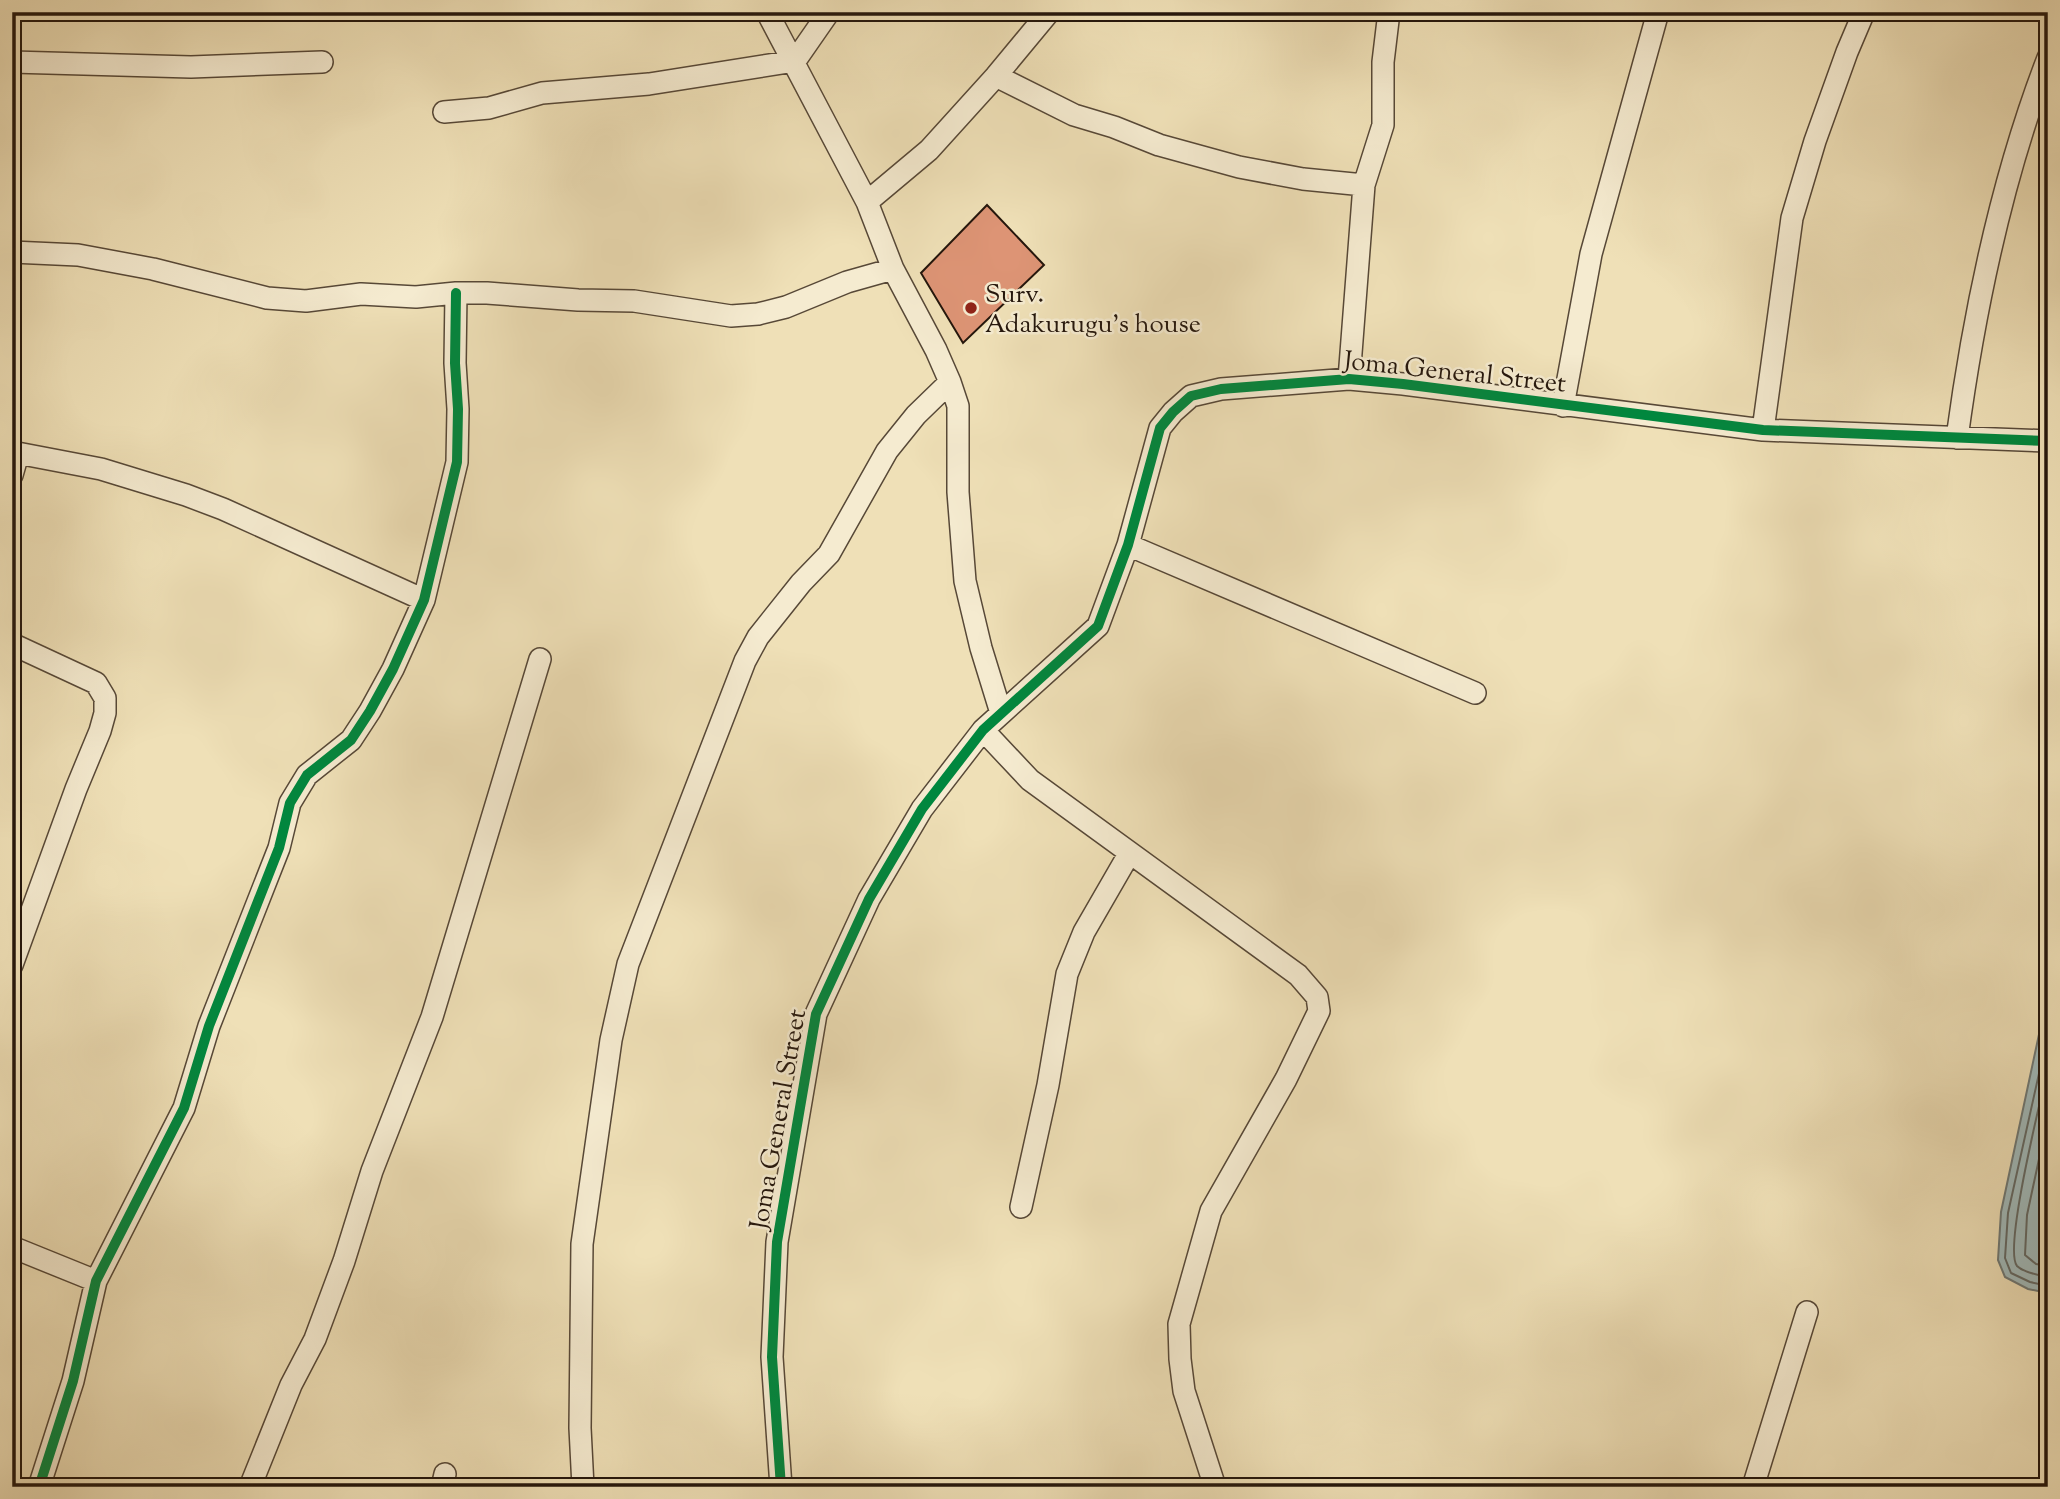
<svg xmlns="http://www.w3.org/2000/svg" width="2060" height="1499" viewBox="0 0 2060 1499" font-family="'Sorts Mill Goudy',serif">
<rect width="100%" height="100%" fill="#efe0b7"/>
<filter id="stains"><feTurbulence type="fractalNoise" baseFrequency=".00286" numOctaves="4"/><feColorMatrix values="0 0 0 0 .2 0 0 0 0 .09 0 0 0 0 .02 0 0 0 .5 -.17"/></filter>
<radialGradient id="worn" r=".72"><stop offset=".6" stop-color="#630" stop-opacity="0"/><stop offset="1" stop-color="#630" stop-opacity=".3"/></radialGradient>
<!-- water -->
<path fill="#a0babb" stroke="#6e7875" stroke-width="2" d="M2041 1025 2048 1027V1293L2028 1289 2005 1277 1998 1260 2001 1212Z"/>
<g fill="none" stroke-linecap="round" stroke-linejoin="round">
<!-- shore -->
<path stroke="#626864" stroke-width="2" d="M2048 1033 2008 1213 2005 1258 2011 1273 2030 1282 2048 1286
M2048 1067C2042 1095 2003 1249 2017 1266 2024 1273 2039 1275 2048 1277
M2048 1117 2027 1215 2025 1255 2036 1264 2048 1266"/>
</g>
<!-- building -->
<path fill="#dd9475" stroke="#24160c" stroke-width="2" d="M987 205 1044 265 963 343 921 273Z"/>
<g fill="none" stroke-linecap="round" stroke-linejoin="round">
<!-- minor casing -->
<g stroke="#574837" stroke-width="24">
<path id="minor" d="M767 12 867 202
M12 62 191 67 322 62
M996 76 1074 115 1114 127 1159 145 1239 167 1303 179 1364 185
M444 112 489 108 542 93 649 84 795 61 829 12
M12 252 78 255 153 269 267 298 306 301 361 294 416 297 456 293H487L578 300 634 301 731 316 758 314 786 307 847 282 893 269
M1349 379 1364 185 1383 125V62L1389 12
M1563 406 1591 254 1658 12
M1763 430 1792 218 1815 141 1847 52 1864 12
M1957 438C1974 312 2002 177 2048 58
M12 452 101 469 186 495 223 509 424 600
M12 475 18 454
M1128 545 1475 693
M12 644 96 683 105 698V713L100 731 76 789 12 965
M1001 713 981 648 965 581 958 492V406L950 382 936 350 893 269 867 202 929 150 996 76 1049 12
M983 730 1030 780 1298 975 1317 997 1319 1011 1286 1079 1211 1211 1179 1324 1180 1359 1184 1391 1215 1487
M1021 1207 1048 1085 1067 974 1084 932 1129 854
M12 1247 96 1281
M39 1487 73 1381 96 1281 184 1108 209 1026 279 848 290 803 307 775 351 740 370 711 393 669 424 600 457 462 458 409 455 363 456 293
M250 1487 291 1385 315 1339 344 1261 372 1171 432 1017 540 659
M442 1487 445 1474
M583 1487 580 1428 582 1244 611 1040 628 964 745 661 758 637 801 583 829 554 887 451 916 415 950 382
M781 1487 772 1357 777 1242 816 1014 869 899 922 809 983 730 1098 626 1128 545 1160 428 1173 412 1191 396 1221 389 1349 379 1403 384 1763 430 2048 441
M1753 1487 1807 1312"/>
</g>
<!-- minor -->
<use href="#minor" stroke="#f5ebd0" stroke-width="21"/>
<!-- cycleway casing -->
<g stroke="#f5ebd0" stroke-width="15">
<path id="cycleway" d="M39 1487 73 1381 96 1281 184 1108 209 1026 279 848 290 803 307 775 351 740 370 711 393 669 424 600 457 462 458 409 455 363 456 293
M781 1487 772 1357 777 1242 816 1014 869 899 922 809 983 730 1098 626 1128 545 1160 428 1173 412 1191 396 1221 389 1349 379 1403 384 1763 430 2048 441"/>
</g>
<!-- cycleway -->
<use href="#cycleway" stroke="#00873e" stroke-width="10"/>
</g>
<!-- markers -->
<circle fill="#8f2418" stroke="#f5ebd0" stroke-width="2.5" cx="971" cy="308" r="7"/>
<g text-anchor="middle" stroke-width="5" stroke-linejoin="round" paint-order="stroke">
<!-- poi labels -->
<g font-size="26" fill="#24160c" stroke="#f5ebd0" text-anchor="start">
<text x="985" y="302">Surv.<tspan x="985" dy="30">Adakurugu's house</tspan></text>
</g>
<!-- street labels -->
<g font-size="26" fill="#24160c" stroke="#f5ebd0">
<text transform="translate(1455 371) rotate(6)" y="9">Joma General Street</text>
<text transform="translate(777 1119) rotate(-80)" y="9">Joma General Street</text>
</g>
</g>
<!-- margin -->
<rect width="2060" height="1499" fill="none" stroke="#efe0b7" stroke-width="42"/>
<rect x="14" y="14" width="2032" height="1471" fill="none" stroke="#24160c" stroke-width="3.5"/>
<rect x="21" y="21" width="2018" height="1457" fill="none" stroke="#24160c" stroke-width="2"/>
<rect width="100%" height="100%" filter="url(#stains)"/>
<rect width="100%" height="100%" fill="url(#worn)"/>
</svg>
